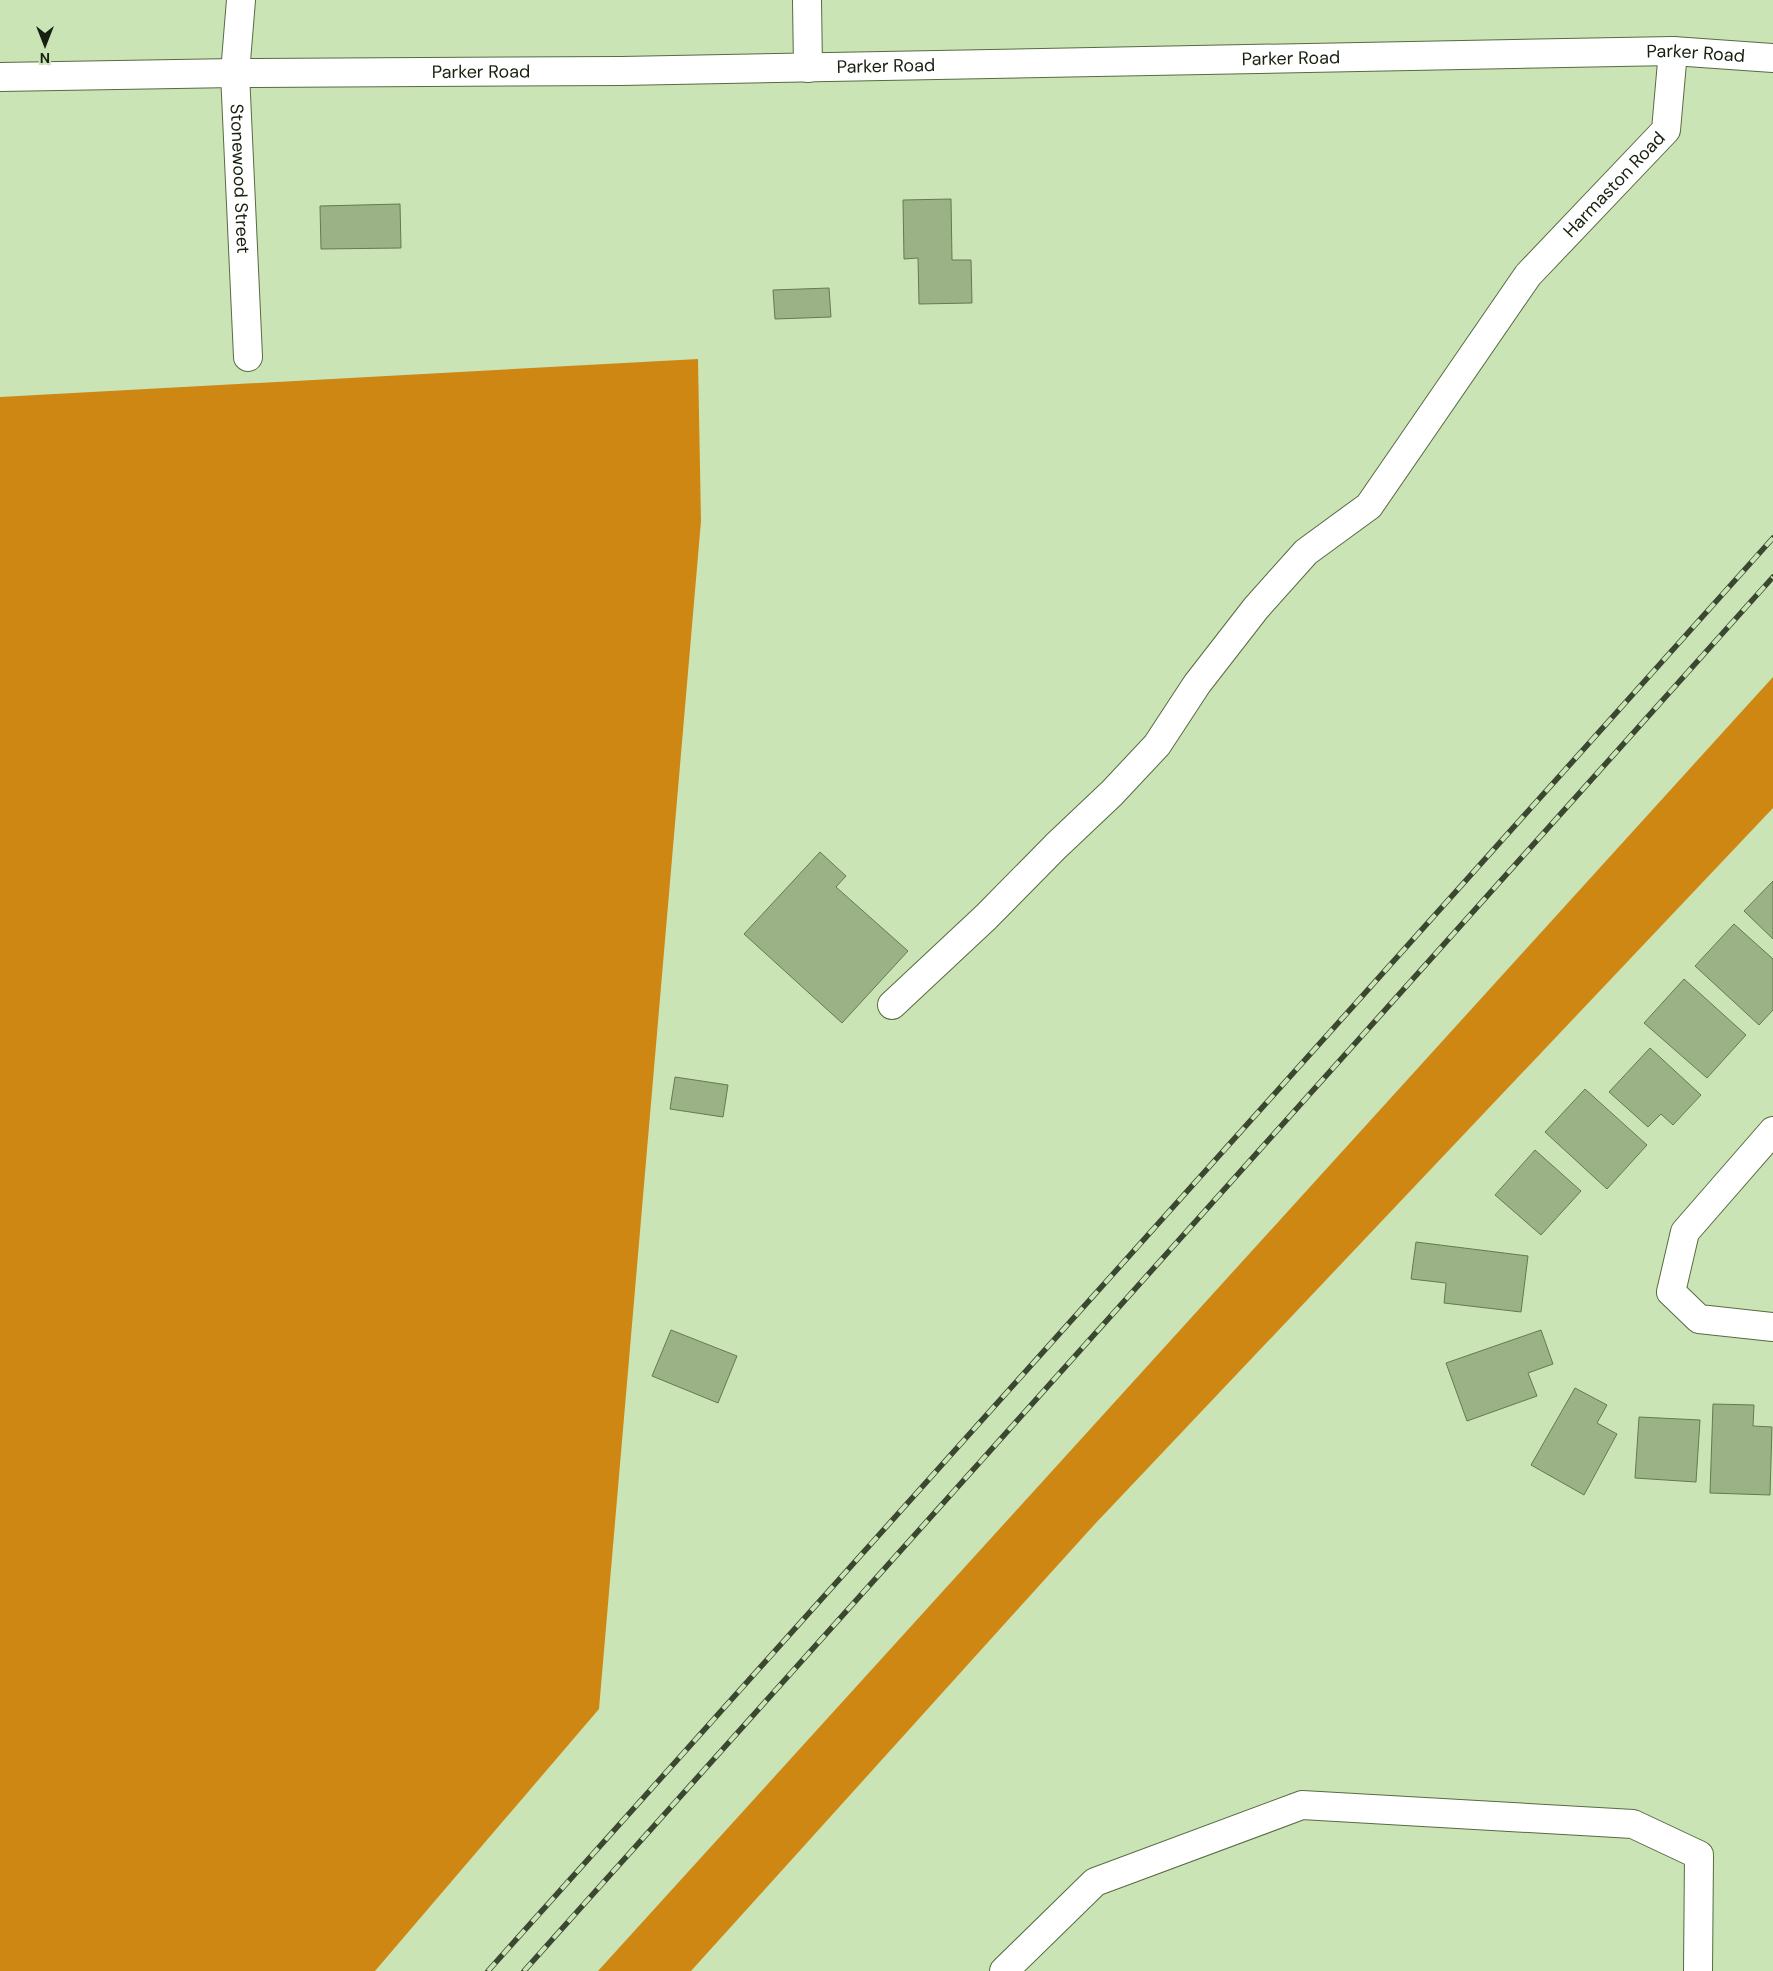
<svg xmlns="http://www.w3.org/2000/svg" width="1773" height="1971" viewBox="0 0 1773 1971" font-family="'DM Sans',sans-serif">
<rect width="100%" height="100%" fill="#cbe4b6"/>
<!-- forest -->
<path fill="#cf8714" d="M698 359 701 521 599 1709 375 1971H0V397Z
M1773 677V808L1094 1525 691 1971H598Z"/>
<!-- building -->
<path fill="#9ab285" stroke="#647a4f" d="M951 199 952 260H971L972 303 919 304 918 258 904 259 903 200Z
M400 204 401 248 321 249 320 206Z
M829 288 831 317 775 319 773 290Z
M820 852 846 876 836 887 908 951 842 1023 744 934Z
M1773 881V939L1744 911Z
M1734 924 1773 959V1010L1759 1025 1695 966Z
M1684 979 1746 1035 1707 1078 1644 1023Z
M1650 1048 1701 1095 1673 1125 1661 1114 1648 1127 1609 1092Z
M675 1077 728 1085 723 1117 670 1109Z
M1585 1089 1647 1145 1607 1189 1545 1132Z
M1535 1150 1581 1191 1541 1235 1495 1195Z
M1416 1242 1528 1256 1521 1312 1444 1303 1446 1283 1411 1279Z
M671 1330 737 1356 718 1403 652 1376Z
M1541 1330 1553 1364 1528 1373 1537 1396 1467 1421 1446 1363Z
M1575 1388 1607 1405 1597 1423 1617 1434 1584 1495 1531 1465Z
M1713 1404 1754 1405 1753 1426 1772 1427 1770 1495 1710 1493Z
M1639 1417 1700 1420 1696 1482 1635 1478Z"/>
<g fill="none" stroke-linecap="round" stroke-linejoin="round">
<!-- minor casing -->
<g stroke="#566b41" stroke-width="30">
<g id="minor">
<path id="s1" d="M241 0 235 73 248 357"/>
<path d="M807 0 808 68"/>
<path id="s2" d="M0 77 235 73 621 71 1673 51 1773 58"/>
<path id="s3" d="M892 1005 986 917 1056 846 1112 793 1157 745 1197 684 1256 608 1306 552 1369 506 1528 275 1666 130 1673 51"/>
<path d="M1773 1131 1685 1232 1671 1292 1699 1319 1773 1327"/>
<path d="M1004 1971 1095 1882 1302 1805 1633 1824 1699 1855 1698 1971"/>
</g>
</g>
<!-- minor -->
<use href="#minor" stroke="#fff" stroke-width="28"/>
<!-- rail casing -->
<g stroke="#3b4730" stroke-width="5.5">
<path id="rail" d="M488 1971 1773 538
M524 1971 1773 577"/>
</g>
<!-- rail -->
<use href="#rail" stroke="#cbe4b6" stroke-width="4" stroke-dasharray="11" stroke-linecap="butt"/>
</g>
<g text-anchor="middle" stroke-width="4" stroke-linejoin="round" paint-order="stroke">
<!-- street labels -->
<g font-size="18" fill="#182110" stroke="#cbe4b6">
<text dy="6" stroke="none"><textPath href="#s2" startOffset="1696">Parker Road</textPath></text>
<text dy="6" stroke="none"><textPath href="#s2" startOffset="1291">Parker Road</textPath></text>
<text dy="6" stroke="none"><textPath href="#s2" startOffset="886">Parker Road</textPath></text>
<text dy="6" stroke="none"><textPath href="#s2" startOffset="481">Parker Road</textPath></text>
<text dy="6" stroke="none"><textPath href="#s1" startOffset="179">Stonewood Street</textPath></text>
<text dy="6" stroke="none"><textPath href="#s3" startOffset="1099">Harmaston Road</textPath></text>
</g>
</g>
<!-- north arrow -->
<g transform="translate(45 45) rotate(180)" stroke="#cbe4b6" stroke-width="4" paint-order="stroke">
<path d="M0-4L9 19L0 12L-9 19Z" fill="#182110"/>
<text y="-8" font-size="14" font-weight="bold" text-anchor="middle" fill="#182110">N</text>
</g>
</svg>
